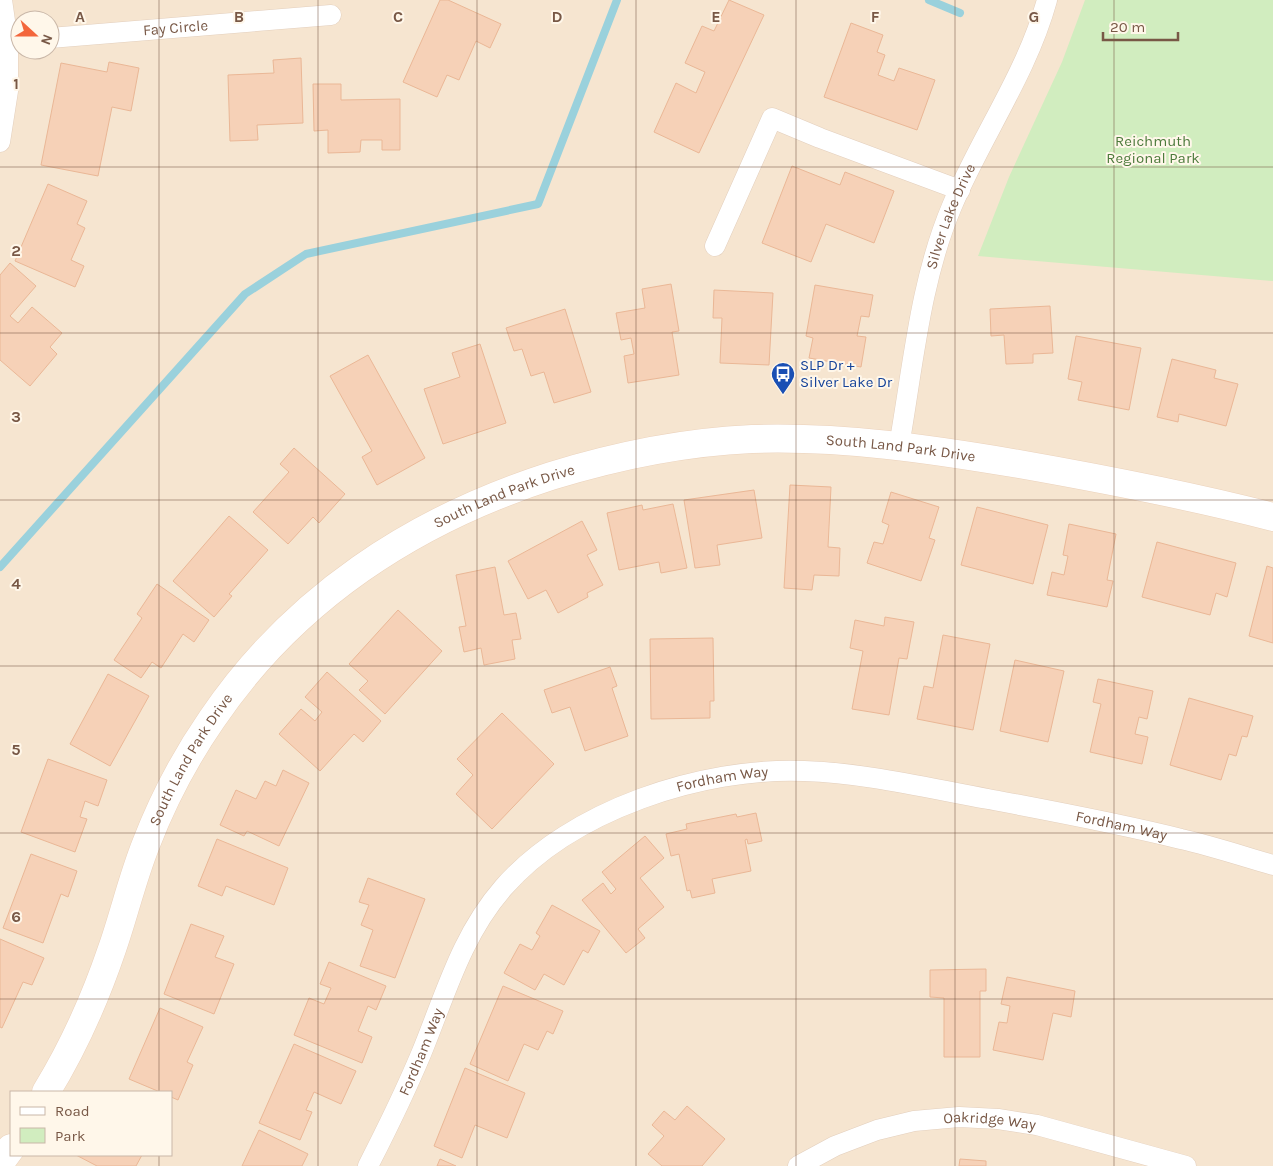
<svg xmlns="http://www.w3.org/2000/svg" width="1273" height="1166" viewBox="0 0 1273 1166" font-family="Karla,sans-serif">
<rect width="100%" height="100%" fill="#fef3e2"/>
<!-- residential -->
<path fill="#f6e5d0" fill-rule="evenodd" d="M0 0H1273V1166H0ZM20 20H50V50H20ZM11 1092H171V1155H11Z"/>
<!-- green -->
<path fill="#d1edbf" d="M1085 0H1273V281L978 256 1009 177 1062 62Z"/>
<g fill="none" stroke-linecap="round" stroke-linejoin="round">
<!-- stream -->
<path stroke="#9ad1dc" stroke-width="8" d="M929 0 960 13
M0 567 245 294 306 254 538 204 617 0"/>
</g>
<!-- building -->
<path fill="#f6d1b7" stroke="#eab796" d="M440 0H448L501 24 490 48 476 41 459 80 447 75 437 97 403 82Z
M729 0 764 15 699 153 654 132 676 83 696 93 705 72 685 63 702 26 714 31Z
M851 23 883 35 877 52 885 55 878 75 894 81 899 68 935 80 917 130 824 97Z
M301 58 303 123 257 125 258 140 230 141 228 75 274 73 273 60Z
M109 62 139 68 131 111 112 107 98 176 41 165 61 63 107 72Z
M313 84H341V100L400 99V150H382V140H361L360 152 328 153V130L314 131Z
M792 166 840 185 845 172 894 191 874 243 826 224 811 262 762 243Z
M48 184 87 201 77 224 85 228 71 260 84 266 75 287 15 261Z
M10 263 36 286 10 316 18 323 32 307 62 333 50 347 57 354 30 386 0 360V275Z
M671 284 679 331 672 332 679 375 628 383 624 356 634 354 631 338 621 340 616 313 645 308 642 289Z
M815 285 873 295 869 317 861 316 857 336 866 337 861 367 809 358 813 338 806 336Z
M714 290 773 293 769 365 720 363 722 318H713Z
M1050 306 1053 353 1033 354V363L1006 364 1004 335 991 336 990 309Z
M565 309 591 392 554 403 544 372 531 376 522 349 514 351 506 328Z
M1076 336 1141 348 1129 410 1078 400 1082 382 1068 379Z
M480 344 506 423 443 444 424 389 460 377 452 353Z
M368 355 425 458 377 485 362 457 372 451 330 376Z
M1172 359 1216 370 1214 378 1238 384 1226 426 1179 414 1178 422 1157 417Z
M294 448 345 494 319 523 313 517 288 544 253 512 289 472 280 464Z
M790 485 831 487 828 547 840 548 839 576 814 575 812 590 784 588Z
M754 490 762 538 717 545 720 565 695 568 684 500Z
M891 492 939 507 929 538 935 540 921 581 867 563 874 542 883 544 889 525 882 522Z
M673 504 687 568 661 573 659 562 619 570 607 513 642 505 643 510Z
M977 507 1048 525 1033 584 961 565Z
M229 516 268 550 229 594 232 596 214 617 173 581Z
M582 521 597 550 587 555 603 585 587 593 588 597 558 613 546 590 528 599 508 561Z
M1069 524 1116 534 1107 580 1113 581 1107 607 1047 595 1052 572 1064 575 1068 556 1063 555Z
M1157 542 1236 563 1227 597 1216 593 1210 615 1142 597Z
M1267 566 1273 568V643L1249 636Z
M495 567 504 615 516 613 521 639 512 640 515 659 484 665 481 648 464 652 459 627 466 626 456 575Z
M157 584 209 620 194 642 183 634 161 668 152 662 141 678 114 660 142 618 137 614Z
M398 610 442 651 385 714 359 690 368 681 349 664Z
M885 617 914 622 907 659 899 658 889 715 852 709 863 651 850 648 855 620 884 626Z
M943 635 990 644 973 730 917 719 924 686 933 688Z
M713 638 714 701H710V718L651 719 650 639Z
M1015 660 1064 671 1048 742 1000 731Z
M610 667 617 686 612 688 628 736 585 751 570 707 552 713 544 690Z
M327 672 381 721 363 742 354 734 320 771 279 734 301 709 315 721 322 712 305 697Z
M108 674 149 696 110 766 70 744Z
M1098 679 1153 691 1147 719 1139 717 1135 734 1148 737 1142 764 1090 752 1101 704 1093 702Z
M1189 698 1253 716 1247 737 1242 736 1236 756 1229 754 1221 780 1170 765Z
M502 713 554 764 492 829 456 794 473 775 457 759Z
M48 759 107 780 98 806 85 801 80 817 87 819 75 852 21 832Z
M283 770 309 783 279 846 247 831 244 836 220 825 236 790 256 799 265 781 276 786Z
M756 813 762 841 748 844 747 839 745 840 751 871 712 879 715 893 692 898 690 890 687 891 679 854 671 856 666 834 687 829 686 824 736 814 737 817Z
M645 836 664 858 640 878 664 907 638 929 645 938 626 953 582 900 603 883 611 894 616 889 602 872Z
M217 839 288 868 274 905 226 886 222 896 198 886Z
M31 854 77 871 68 897 61 894 43 943 3 928Z
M368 878 425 899 395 978 360 966 373 930 361 925 369 905 359 902Z
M552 905 600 931 588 953 583 950 564 985 544 974 535 990 504 973 520 944 532 950 540 936 536 933Z
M191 924 224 936 215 957 234 964 214 1014 164 994Z
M0 939 44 958 32 985 23 982 2 1028 0 1027Z
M329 962 386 986 376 1010 368 1006 358 1031 372 1037 362 1063 294 1035 309 998 324 1004 331 988 320 984Z
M986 969V991H980V1057H944V998L930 997V970Z
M1007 977 1075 991 1071 1017 1053 1013 1043 1060 993 1050 999 1022 1007 1023 1010 1006 1001 1004Z
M503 986 563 1011 553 1034 547 1031 538 1050 524 1044 508 1081 470 1064Z
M160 1008 203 1027 187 1062 193 1065 178 1100 171 1097V1092H160L129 1079Z
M294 1044 356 1071 341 1104 314 1092 306 1110 312 1112 300 1140 259 1123Z
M465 1068 525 1093 507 1138 475 1125 462 1158 434 1146Z
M687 1106 725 1139 702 1166H662L648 1154 664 1136 652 1125 664 1111 675 1120Z
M259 1130 308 1154 302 1166H242Z
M76 1155H142L136 1166H97Z
M440 1159 456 1166H437Z
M960 1159 986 1161V1166H959Z"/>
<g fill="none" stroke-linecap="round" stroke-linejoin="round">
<!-- street casing -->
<g stroke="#e3cfbd" stroke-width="21">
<g id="street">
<path id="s1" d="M50 38 331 15"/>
<path d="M0 142 8 91V42L2 0"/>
<path d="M715 246 772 118 820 138 960 190"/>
<path id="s2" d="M899 446C913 367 920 281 952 206 981 137 1027 73 1047 0"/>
<path id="s3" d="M368 1166C387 1129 405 1092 421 1054 445 996 461 936 503 888 571 810 702 767 804 771 866 773 927 788 988 799 1052 811 1117 823 1181 839 1212 846 1242 856 1273 865"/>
<path id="s4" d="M798 1166 835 1146 877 1130 914 1121 959 1117 998 1119 1037 1125 1186 1166"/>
</g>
</g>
<!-- secondary casing -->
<g stroke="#ebd2bc" stroke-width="29">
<g id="secondary">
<path id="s5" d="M46 1092C73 1048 95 999 112 949 124 915 132 879 146 844 163 800 185 758 212 719 294 598 414 520 551 476 616 456 684 442 752 439 842 436 930 449 1019 464 1104 479 1189 495 1273 517"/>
<path d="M0 1163 11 1148"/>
</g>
</g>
<!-- street -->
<use href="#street" stroke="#fff" stroke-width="20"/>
<!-- secondary -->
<use href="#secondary" stroke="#fff" stroke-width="28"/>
</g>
<!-- grid -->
<path fill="none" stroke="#785846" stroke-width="1" stroke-opacity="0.55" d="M159 0V1092M318 0V1166M477 0V1166M636 0V1166M796 0V1166M955 0V1166M1114 0V1166M0 167H1273M0 333H1273M0 500H1273M0 666H1273M0 833H1273M0 999H1273M159 1155V1166"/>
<!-- icons -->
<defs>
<g id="bus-pin" transform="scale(1.25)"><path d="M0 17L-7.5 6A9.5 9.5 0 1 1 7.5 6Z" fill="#1a4fb4" stroke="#fff7ea"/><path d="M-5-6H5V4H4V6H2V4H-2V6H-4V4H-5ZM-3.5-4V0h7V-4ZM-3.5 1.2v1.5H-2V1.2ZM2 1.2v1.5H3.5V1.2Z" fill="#fff"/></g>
</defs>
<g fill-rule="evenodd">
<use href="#bus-pin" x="783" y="374"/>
</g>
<g text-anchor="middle" stroke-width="4" stroke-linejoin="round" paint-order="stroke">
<!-- street labels -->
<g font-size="15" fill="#785846" stroke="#fff7ea">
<text dy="5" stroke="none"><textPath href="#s1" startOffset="126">Fay Circle</textPath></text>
<text dy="5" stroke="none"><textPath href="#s2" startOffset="236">Silver Lake Drive</textPath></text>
<text dy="5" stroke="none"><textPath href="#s5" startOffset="1189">South Land Park Drive</textPath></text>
<text dy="5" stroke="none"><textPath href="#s5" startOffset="784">South Land Park Drive</textPath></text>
<text dy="5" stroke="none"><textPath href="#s5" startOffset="364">South Land Park Drive</textPath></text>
<text dy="5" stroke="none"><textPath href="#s3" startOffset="560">Fordham Way</textPath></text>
<text dy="5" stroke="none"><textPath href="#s3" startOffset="965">Fordham Way</textPath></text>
<text dy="5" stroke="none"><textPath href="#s3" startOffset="126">Fordham Way</textPath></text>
<text dy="5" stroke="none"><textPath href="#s4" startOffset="201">Oakridge Way</textPath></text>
</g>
<!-- park labels -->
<g font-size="15" fill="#4c7a3b" stroke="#fff7ea">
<text x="1153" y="146">Reichmuth<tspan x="1153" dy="17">Regional Park</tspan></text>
</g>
<!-- transit labels -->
<g font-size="15" fill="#164399" stroke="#fff7ea" text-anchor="start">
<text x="800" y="370">SLP Dr +<tspan x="800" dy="17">Silver Lake Dr</tspan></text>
</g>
</g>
<g font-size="16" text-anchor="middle" font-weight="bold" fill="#785846" stroke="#fff7ea" stroke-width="4" stroke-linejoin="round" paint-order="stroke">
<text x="80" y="22">A</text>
<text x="239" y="22">B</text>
<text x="398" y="22">C</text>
<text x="557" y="22">D</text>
<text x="716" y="22">E</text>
<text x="875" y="22">F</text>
<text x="1034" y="22">G</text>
<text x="16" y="89">1</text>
<text x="16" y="256">2</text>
<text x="16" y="422">3</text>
<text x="16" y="589">4</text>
<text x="16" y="755">5</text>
<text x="16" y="922">6</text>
</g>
<!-- legend -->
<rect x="10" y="1091" width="162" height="65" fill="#fff7ea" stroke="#c9b7a8"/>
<rect x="20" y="1107" width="25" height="8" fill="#ffffff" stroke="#c9b7a8"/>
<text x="55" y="1116" font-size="15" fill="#785846">Road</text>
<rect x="20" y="1128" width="25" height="15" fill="#d1edbf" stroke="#c9b7a8"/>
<text x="55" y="1141" font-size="15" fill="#785846">Park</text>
<!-- north arrow -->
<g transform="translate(35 35) rotate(111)"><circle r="24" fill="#fff7ea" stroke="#c9b7a8"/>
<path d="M0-4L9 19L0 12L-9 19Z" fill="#f3663c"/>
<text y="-8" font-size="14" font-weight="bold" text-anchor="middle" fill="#785846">N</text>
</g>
<!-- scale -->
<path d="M1103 32v8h75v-8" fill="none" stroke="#785846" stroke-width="2.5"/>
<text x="1110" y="32" font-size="15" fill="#785846" stroke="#fff7ea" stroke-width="4" paint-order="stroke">20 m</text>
</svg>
